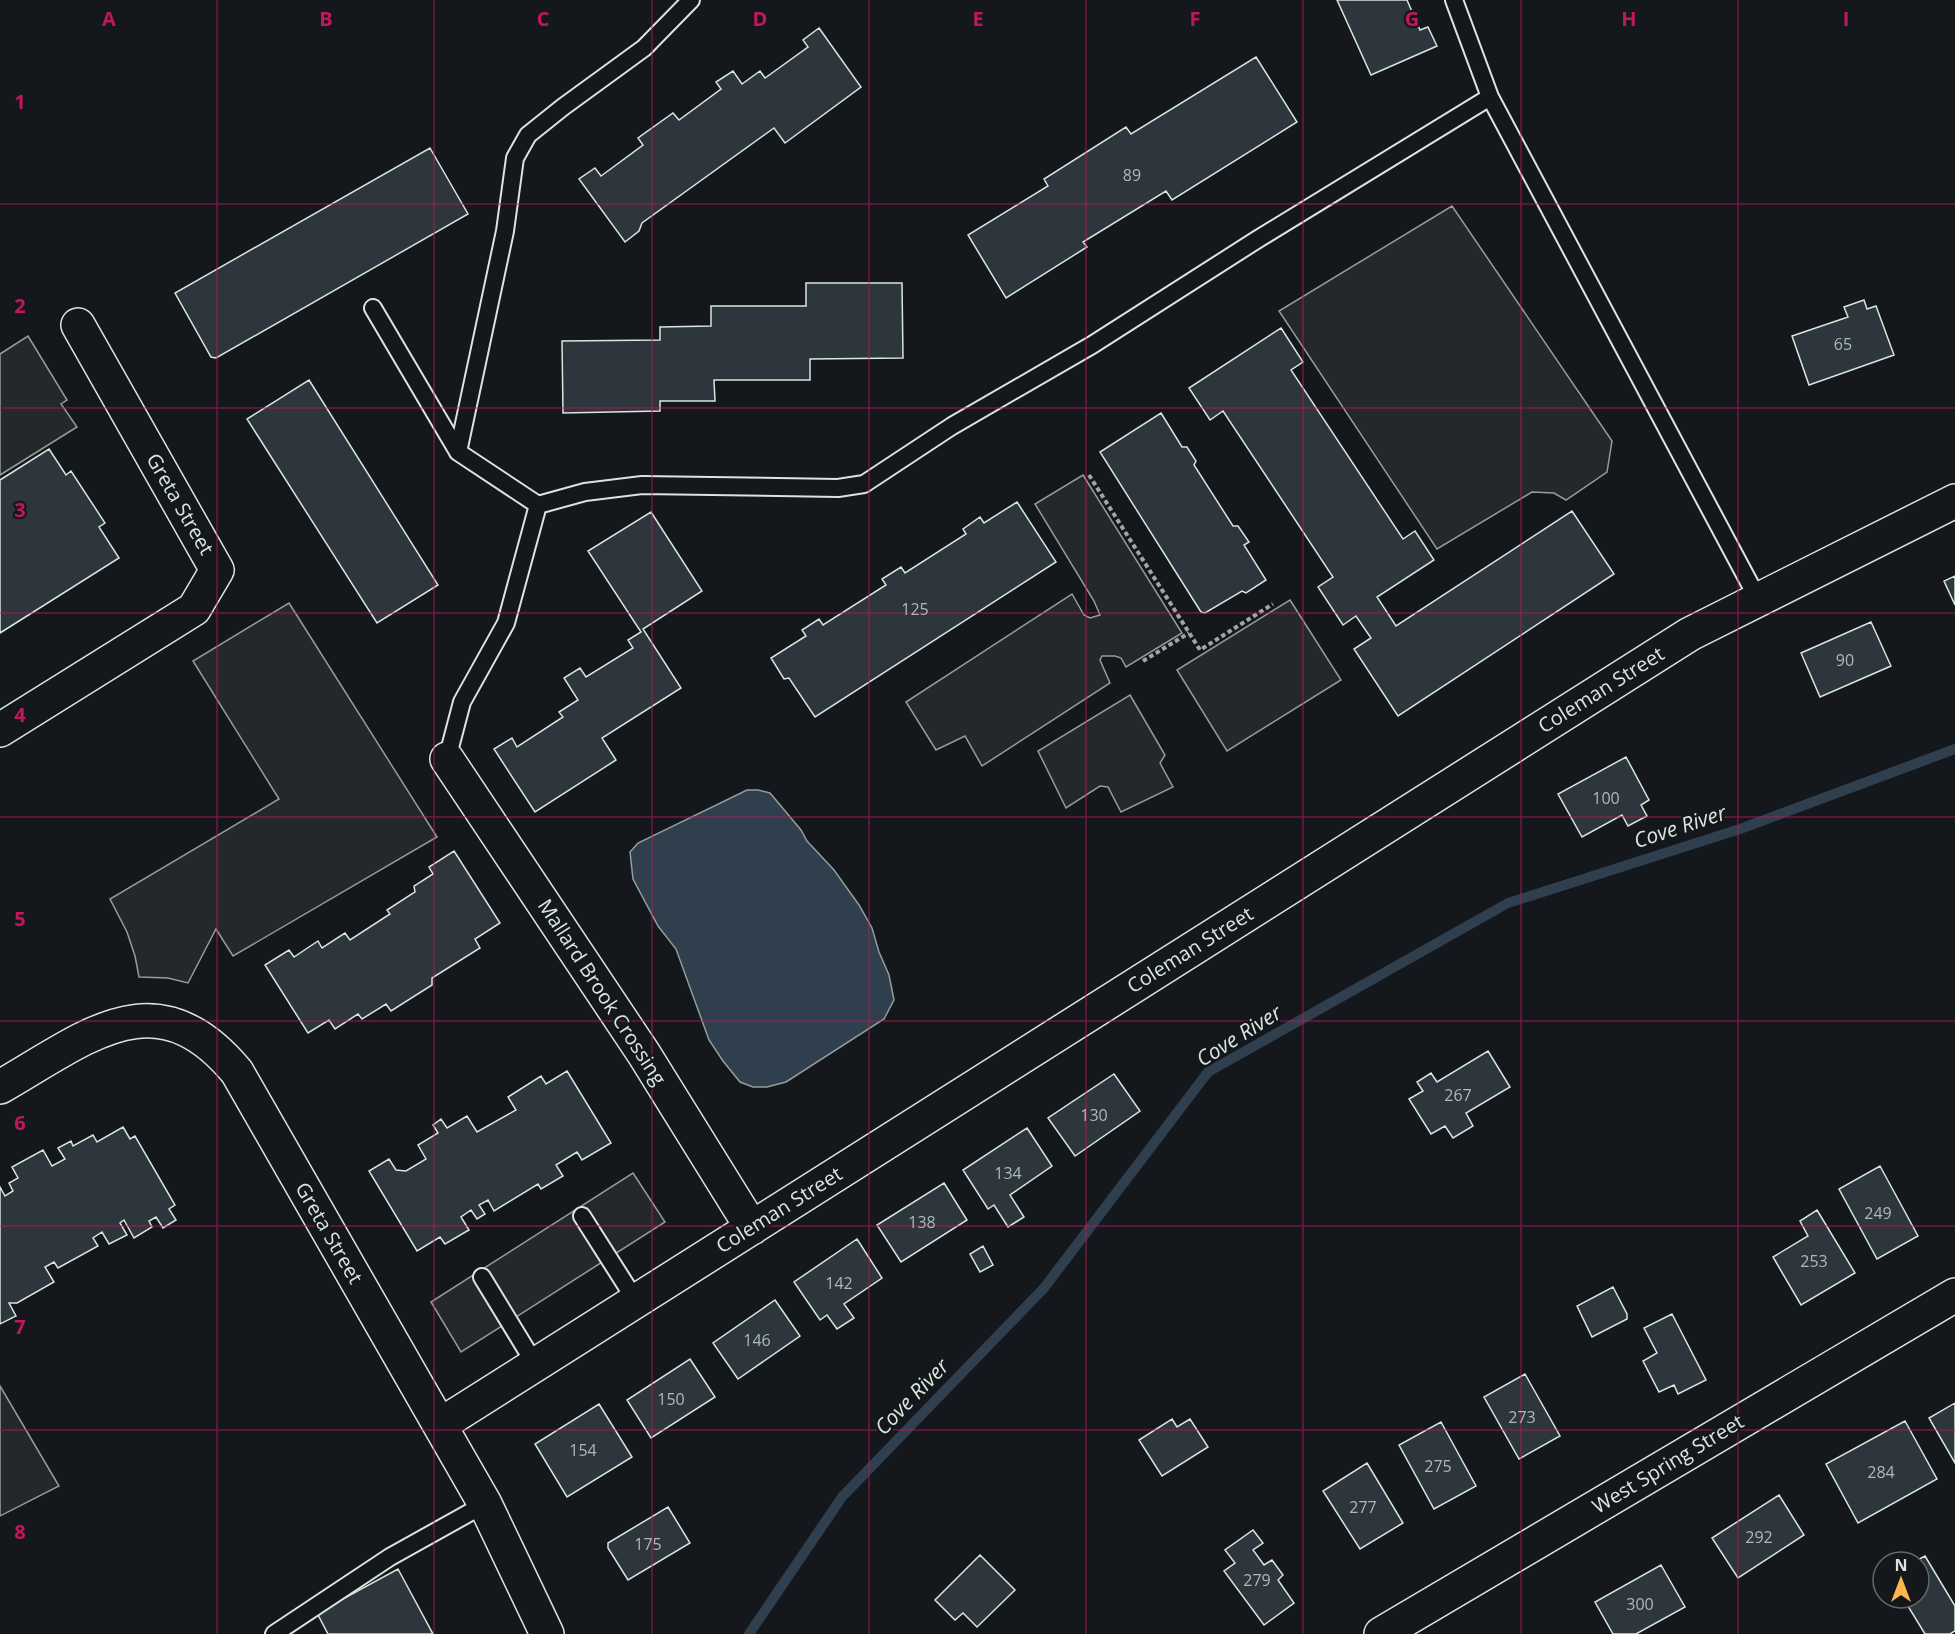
<svg xmlns="http://www.w3.org/2000/svg" width="1955" height="1634" viewBox="0 0 1955 1634" font-family="'Open Sans',sans-serif">
<rect width="100%" height="100%" fill="#14181c"/>
<!-- parking -->
<path fill="#24282b" stroke="#939e99" stroke-width="1.5" d="M1452 206 1612 441 1607 472 1566 500 1554 493 1532 492 1437 549 1279 311Z
M28 336 67 400 61 404 77 427 0 475V354Z
M1083 475 1182 633 1126 667 1121 658 1115 656H1102L1100 660 1110 683 982 766 965 736 936 750 906 702 1072 594 1084 615 1090 618 1100 615 1094 601 1035 504Z
M1290 600 1341 680 1227 751 1177 670Z
M289 603 437 837 233 956 216 929 188 983 168 978 139 977 135 956 127 932 110 899 279 799 193 661Z
M1130 695 1165 755 1160 763 1173 787 1121 812 1108 787 1100 786 1066 808 1038 751Z
M633 1173 665 1222 461 1352 431 1302Z
M0 1386 59 1486 0 1516Z"/>
<!-- water -->
<path fill="#2f3f4d" stroke="#939e99" stroke-width="1.5" d="M747 790H758L770 793 801 830 807 841 834 870 859 905 872 928 879 952 889 975 894 1000 884 1019 786 1082 767 1087H753L740 1082 723 1061 709 1040 676 949 658 926 633 879 630 852 638 843Z"/>
<g fill="none" stroke-linecap="round" stroke-linejoin="round">
<!-- stream -->
<path stroke="#2f3f4d" stroke-width="10" d="M749 1634 842 1497 1044 1288 1208 1072 1508 903 1740 829 1955 749"/>
</g>
<!-- building -->
<path fill="#2c363c" stroke="#d8e6dc" stroke-width="1.5" d="M1337 0H1407L1420 30 1428 27 1437 46 1371 75Z
M819 28 861 87 785 143 774 128 642 223 639 231 625 242 579 179 595 168 601 176 643 145 638 138 673 113 679 120 721 89 716 82 733 71 742 84 760 71 765 78 808 47 803 40Z
M1256 57 1297 122 1172 200 1166 191 1083 242 1087 247 1006 298 968 235 1048 186 1044 179 1126 127 1131 134Z
M430 148 468 214 216 358 211 357 175 293Z
M806 283H902L903 358 810 359V380H714L715 401H660V411L563 413 562 341 660 340V327L711 326V306H806Z
M1864 300 1867 309 1876 306 1894 355 1809 385 1792 336 1848 317 1844 307Z
M1281 328 1303 362 1291 370 1403 539 1415 531 1434 560 1377 597 1396 626 1572 511 1614 574 1398 716 1354 649 1371 638 1356 616 1343 625 1318 587 1333 577 1223 411 1210 420 1189 388Z
M309 380 438 585 377 623 247 419Z
M1161 413 1182 447H1187L1196 461 1194 465 1233 526H1238L1249 542 1244 545 1266 580 1246 593 1242 591 1205 613 1201 612 1100 452Z
M49 449 66 475 71 471 105 523 99 527 119 558 0 633V480Z
M1017 502 1056 562 815 717 789 678 784 679 771 658 806 636 802 630 819 619 823 625 886 585 882 579 901 567 905 573 966 534 963 529 980 517 984 523Z
M651 512 702 591 643 629 681 688 602 738 616 760 535 812 494 749 512 738 517 747 563 717 559 712 578 700 564 678 580 668 586 677 633 648 628 640 641 632 588 551Z
M1955 576V605L1944 581Z
M1871 622 1891 666 1820 697 1801 653Z
M1626 757 1649 800 1641 805 1647 816 1628 826 1622 815 1582 837 1558 794Z
M454 851 500 923 475 939 480 948 432 978V985L391 1011 386 1004 362 1019 358 1014 335 1029 329 1020 308 1033 265 965 289 950 294 957 318 941 322 948 345 933 350 940 390 914 387 910 415 892 414 886 433 874 429 867Z
M1488 1051 1510 1087 1466 1113 1473 1126 1453 1138 1445 1126 1431 1134 1409 1099 1423 1091 1417 1082 1431 1073 1437 1082Z
M567 1071 611 1143 582 1160 577 1152 556 1165 563 1176 541 1189 538 1184 494 1211 488 1200 479 1205 485 1214 477 1219 471 1210 461 1217 469 1230 445 1244 440 1237 417 1251 369 1171 389 1159 396 1170 406 1171 426 1159 418 1145 438 1133 433 1125 441 1119 447 1128 467 1116 477 1132 516 1110 508 1097 541 1076 546 1084Z
M1114 1074 1140 1111 1075 1156 1048 1118Z
M123 1127 130 1139 135 1136 175 1205 169 1209 176 1220 163 1228 156 1217 149 1221 152 1227 134 1238 124 1220 120 1223 127 1235 109 1244 102 1232 93 1238 98 1246 58 1268 54 1262 45 1267 54 1282 17 1303H9L16 1316 0 1324V1187L5 1196 13 1191 9 1183 18 1178 12 1167 43 1150 52 1166 65 1159 58 1148 71 1141 73 1146 93 1135 97 1142Z
M1027 1128 1052 1166 1010 1195 1024 1217 1008 1227 994 1205 988 1209 963 1170Z
M1880 1166 1918 1236 1877 1259 1839 1189Z
M944 1183 967 1220 901 1262 877 1225Z
M1817 1210 1855 1273 1801 1305 1773 1257 1808 1236 1800 1221Z
M857 1239 882 1278 844 1304 854 1318 837 1329 827 1315 820 1320 794 1282Z
M983 1246 993 1265 980 1272 970 1254Z
M1613 1287 1627 1314V1319L1592 1337 1577 1306Z
M775 1300 800 1336 738 1379 713 1343Z
M1672 1314 1706 1380 1678 1394 1674 1385 1659 1392 1643 1361 1657 1353 1644 1328Z
M690 1359 715 1397 651 1438 627 1400Z
M1525 1374 1560 1436 1519 1459 1484 1397Z
M1955 1403V1463L1929 1418Z
M599 1404 632 1457 567 1497 535 1444Z
M1172 1419 1177 1427 1190 1419 1208 1447 1162 1476 1139 1440Z
M1905 1421 1937 1479 1858 1523 1826 1464Z
M1441 1422 1476 1486 1434 1509 1399 1445Z
M1367 1463 1403 1523 1360 1549 1323 1491Z
M1779 1495 1804 1535 1738 1578 1712 1538Z
M668 1507 690 1543 628 1580 608 1548V1543Z
M1253 1530 1263 1543 1253 1550 1264 1565 1272 1560 1283 1575 1278 1580 1294 1603 1264 1625 1224 1571 1235 1563 1225 1550Z
M980 1555 1015 1590 977 1627 963 1613 955 1620 935 1600Z
M1925 1556 1955 1606V1631L1950 1634H1925L1903 1598H1919V1562H1914Z
M1661 1565 1685 1607 1636 1634H1613L1595 1602Z
M398 1569 433 1634H328L317 1613Z"/>
<g fill="none" stroke-linecap="round" stroke-linejoin="round">
<!-- lane casing -->
<g stroke="#d8e6dc" stroke-width="20">
<path id="lane" d="M1454 0 1490 97
M373 308 458 452
M538 505 458 452 505 231 515 158 528 135 563 107 644 48 691 0
M447 759 462 702 506 623 538 505 585 492 642 485 838 488 864 484 952 426 1092 345 1258 239 1490 97 1759 601
M582 1216 636 1301
M482 1277 535 1364
M274 1634 390 1557 485 1504"/>
</g>
<!-- street casing -->
<g stroke="#d8e6dc" stroke-width="36">
<path id="street" d="M0 730 194 609 217 570 78 325
M447 759 644 1054 752 1228
M0 1087C86 1038 156 974 237 1072L485 1504 547 1634
M440 1425 1690 634 1955 501"/>
</g>
<!-- secondary casing -->
<g stroke="#d8e6dc" stroke-width="36">
<path id="secondary" d="M1381 1634 1955 1295"/>
</g>
<!-- path -->
<path stroke="#9da8a2" stroke-width="4" stroke-dasharray="4.5 3" stroke-linecap="butt" d="M1089 475 1200 650 1273 604
M1143 661 1189 633"/>
<!-- lane -->
<use href="#lane" stroke="#14181c" stroke-width="16"/>
<!-- street -->
<use href="#street" stroke="#14181c" stroke-width="33"/>
<!-- secondary -->
<use href="#secondary" stroke="#14181c" stroke-width="33"/>
</g>
<!-- grid -->
<path fill="none" stroke="#c2185b" stroke-width="1.5" stroke-opacity="0.55" d="M217 0V1634M434 0V1634M652 0V1634M869 0V1634M1086 0V1634M1303 0V1634M1521 0V1634M1738 0V1634M0 204H1955M0 408H1955M0 613H1955M0 817H1955M0 1021H1955M0 1226H1955M0 1430H1955"/>
<g text-anchor="middle" stroke-width="4.5" stroke-linejoin="round" paint-order="stroke">
<!-- number labels -->
<g font-size="16" fill="#adbab4">
<text x="1132" y="181">89</text>
<text x="1843" y="350">65</text>
<text x="915" y="615">125</text>
<text x="1845" y="666">90</text>
<text x="1606" y="804">100</text>
<text x="1458" y="1101">267</text>
<text x="1094" y="1121">130</text>
<text x="1008" y="1179">134</text>
<text x="1878" y="1219">249</text>
<text x="922" y="1228">138</text>
<text x="1814" y="1267">253</text>
<text x="839" y="1289">142</text>
<text x="757" y="1346">146</text>
<text x="671" y="1405">150</text>
<text x="1522" y="1423">273</text>
<text x="583" y="1456">154</text>
<text x="1438" y="1472">275</text>
<text x="1881" y="1478">284</text>
<text x="1363" y="1513">277</text>
<text x="1759" y="1543">292</text>
<text x="648" y="1550">175</text>
<text x="1257" y="1586">279</text>
<text x="1640" y="1610">300</text>
</g>
<!-- street labels -->
<g font-size="20" fill="#d8e6dc" stroke="#14181c">
<text transform="translate(180 504) rotate(60)" y="7">Greta Street</text>
<text transform="translate(1601 690) rotate(-32)" y="7">Coleman Street</text>
<text transform="translate(1190 950) rotate(-32)" y="7">Coleman Street</text>
<text transform="translate(602 992) rotate(57)" y="7">Mallard Brook Crossing</text>
<text transform="translate(779 1210) rotate(-32)" y="7">Coleman Street</text>
<text transform="translate(329 1233) rotate(60)" y="7">Greta Street</text>
<text transform="translate(1668 1464) rotate(-31)" y="7">West Spring Street</text>
</g>
<!-- water labels -->
<g font-size="21" font-style="italic" fill="#d8e6dc" stroke="#14181c">
<text transform="translate(1680 827) rotate(-18)" y="7">Cove River</text>
<text transform="translate(1239 1036) rotate(-32)" y="7">Cove River</text>
<text transform="translate(912 1397) rotate(-46)" y="7">Cove River</text>
</g>
</g>
<g font-size="20" text-anchor="middle" font-weight="bold" fill="#c2185b" stroke="#14181c" stroke-width="4.5" stroke-linejoin="round" paint-order="stroke">
<text x="109" y="26">A</text>
<text x="326" y="26">B</text>
<text x="543" y="26">C</text>
<text x="760" y="26">D</text>
<text x="978" y="26">E</text>
<text x="1195" y="26">F</text>
<text x="1412" y="26">G</text>
<text x="1629" y="26">H</text>
<text x="1846" y="26">I</text>
<text x="20" y="109">1</text>
<text x="20" y="313">2</text>
<text x="20" y="517">3</text>
<text x="20" y="722">4</text>
<text x="20" y="926">5</text>
<text x="20" y="1130">6</text>
<text x="20" y="1334">7</text>
<text x="20" y="1539">8</text>
</g>
<!-- north arrow -->
<g transform="translate(1901 1580)"><circle r="28" fill="#14181c" stroke="#626a69" stroke-width="1.5"/>
<path d="M0-4.5L10 22L0 15L-10 22Z" fill="#ffb74d"/>
<text y="-9" font-size="16" font-weight="bold" text-anchor="middle" fill="#d8e6dc">N</text>
</g>
</svg>
